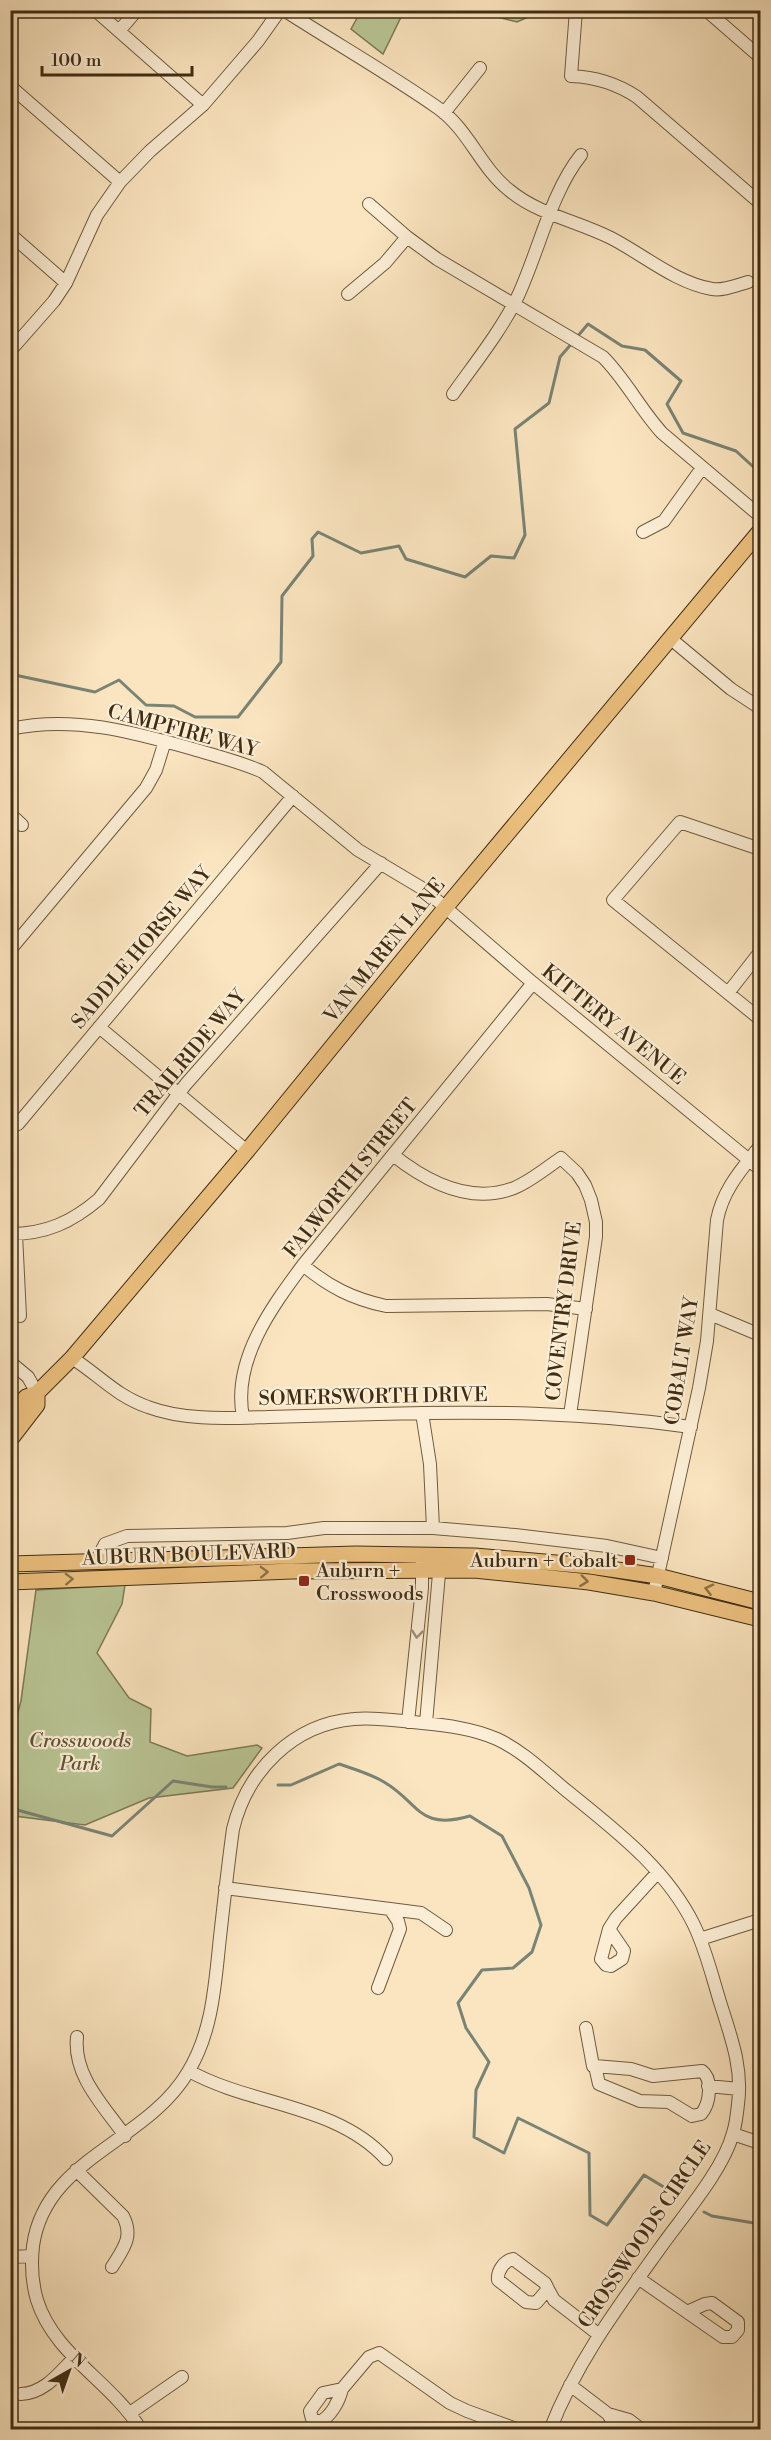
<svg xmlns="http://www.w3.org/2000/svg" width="771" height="2440" viewBox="0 0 771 2440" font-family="'Libre Bodoni',serif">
<rect width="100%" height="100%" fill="#fbe5c0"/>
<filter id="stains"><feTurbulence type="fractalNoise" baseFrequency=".00333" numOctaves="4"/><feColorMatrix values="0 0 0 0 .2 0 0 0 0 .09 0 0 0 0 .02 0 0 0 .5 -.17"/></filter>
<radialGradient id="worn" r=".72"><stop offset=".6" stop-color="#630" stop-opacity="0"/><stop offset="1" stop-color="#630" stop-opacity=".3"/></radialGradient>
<!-- green -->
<path fill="#bac696" stroke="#7d7a55" stroke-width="1.5" d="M361 11H404L383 54 351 29Z
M474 11H542L517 22Z
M125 1585 122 1604 97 1653 129 1698 151 1709 150 1742 187 1756 257 1745 262 1748 233 1788 149 1798 85 1825 14 1816 11 1814V1738L21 1701 36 1590Z"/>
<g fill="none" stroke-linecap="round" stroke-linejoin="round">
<!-- stream -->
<path stroke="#798475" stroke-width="3" d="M577 337 588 324 622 346 645 350 681 381 667 404 683 433 736 451 760 473
M10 674 95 692 119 680 146 705 174 706 195 717H238L281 662 282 596 313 556 312 539 318 532 361 553 399 546 406 559 465 577 491 556 514 558 525 535 515 429 549 403 560 357 573 342
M278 1785H291L339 1764C354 1769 371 1774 384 1782 420 1803 418 1831 470 1816L502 1836 529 1888 541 1925 532 1952 513 1968 482 1970 458 2003 466 2028 489 2062 476 2090 474 2137 504 2153 518 2118 589 2153 590 2215 607 2225 644 2175 672 2192
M10 1808 112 1836 173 1781 212 1787H226
M704 2212 712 2216 760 2224"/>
<!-- minor casing -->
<g stroke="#6f5b3f" stroke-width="14">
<path id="minor" d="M95 10 203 105
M284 10C335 43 388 73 438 108 469 130 480 167 509 190 539 215 578 221 611 238 644 255 676 283 712 289 723 291 737 285 748 282
M576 10 571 76C596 77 616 83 637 97L760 203
M706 10 760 57
M119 31 137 10
M10 86 120 182
M444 113 480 68
M369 204 407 237 437 259 603 357C626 380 640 409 662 433L760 516
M10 234 66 283
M348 294 385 263 407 237
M10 351 54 301 66 283 97 215 120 182 150 151 203 105 258 41 280 10
M453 394C475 363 500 332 517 298 538 254 551 192 581 155
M643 532 664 521 702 468
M671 639 731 689 760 708
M10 729C72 715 133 732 193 749 216 756 241 762 263 772L358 850 425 890 533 983 760 1169
M10 814 22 825
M760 849 680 822 613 900 760 1019
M10 950 146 788 156 770 165 741
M728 993 760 952
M99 1027 247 1151
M10 1117 18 1124 293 796
M393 1155C427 1182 470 1205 514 1188 531 1181 546 1168 561 1158L577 1173 585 1185 591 1200 596 1222V1237L570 1415
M10 1234C46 1234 72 1222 99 1199L186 1084 381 863
M16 1234 20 1316
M303 1265C329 1287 353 1299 386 1306L547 1304 586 1309
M710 1314 760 1335
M72 1358C99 1375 116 1396 148 1407 185 1421 230 1418 269 1417 306 1416 342 1415 378 1414 482 1411 587 1412 691 1427
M10 1362 28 1377 37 1393
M422 1413 430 1464 433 1528
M243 1417C232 1361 271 1308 303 1265L533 983
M96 1561 105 1544 127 1536 287 1533 324 1528H433L515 1535 607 1546 662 1558
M654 1593 699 1388 707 1341 717 1220C723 1189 742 1169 760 1146
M408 1722 422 1588V1562
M426 1723 440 1562
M225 1888 390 1909 398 1921 400 1929 378 1988
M390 1909 421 1913 446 1930
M609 1929 624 1951 622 1959 611 1966 606 1965 601 1959Z
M609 1929 616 1918 658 1872
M700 1939 760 1920
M586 2028 593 2066H595L631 2069 653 2076 702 2071C713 2079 710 2104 701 2114L692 2116 669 2102 640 2101 599 2084 595 2066
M77 2037C73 2076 104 2106 125 2136
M189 2071C252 2106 336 2104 386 2159
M708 2086 739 2089
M733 2134 760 2143
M76 2170 123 2216C134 2237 123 2249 112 2267
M10 2257 32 2256
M513 2259 545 2283 548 2289 536 2303 526 2302 498 2280C497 2271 504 2261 513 2259Z
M638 2278 687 2312
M548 2289 554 2300 598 2334
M712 2303 738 2322V2330L732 2337H723L687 2312 705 2304Z
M570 2385 608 2414
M342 2389 369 2357 379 2353 450 2403 467 2411 519 2430
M342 2389C339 2401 331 2417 319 2422L312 2419 310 2411 323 2393Z
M21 2394C45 2393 60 2372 75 2357
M130 2413 182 2377
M141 2430C112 2382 54 2355 37 2300 32 2283 31 2264 33 2246 45 2158 146 2143 188 2072 213 2031 215 1983 220 1937 224 1901 228 1865 233 1829 247 1771 293 1724 354 1719 373 1717 393 1720 412 1722 441 1725 470 1727 497 1739 523 1751 545 1773 567 1791 615 1830 666 1868 694 1925 706 1950 712 1976 720 2002 731 2037 743 2068 738 2104 737 2114 736 2124 733 2133 723 2171 681 2218 658 2251 617 2308 576 2363 550 2430
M618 2430 608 2414 629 2420 642 2430"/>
</g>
<!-- major casing -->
<g stroke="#402d14" stroke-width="17">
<path id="major" d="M10 1416 26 1397 37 1393 72 1358 247 1151 446 907 760 531
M10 1440 37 1405V1393
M10 1564 356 1554 475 1556 590 1566 658 1576 760 1602
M10 1582 292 1571 474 1570 589 1582 654 1593 760 1619"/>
</g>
<!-- minor -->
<use href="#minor" stroke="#fceed6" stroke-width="12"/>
<!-- major -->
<use href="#major" stroke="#eec280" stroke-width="15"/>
</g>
<!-- one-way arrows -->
<defs><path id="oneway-chevron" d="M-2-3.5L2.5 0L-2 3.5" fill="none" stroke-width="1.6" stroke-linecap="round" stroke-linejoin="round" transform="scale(1.5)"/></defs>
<g stroke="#8e7045">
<use href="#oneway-chevron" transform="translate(264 1572) rotate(-2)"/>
<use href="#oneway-chevron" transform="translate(69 1579) rotate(-2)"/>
<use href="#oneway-chevron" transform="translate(584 1581) rotate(7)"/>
<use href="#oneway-chevron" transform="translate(709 1589) rotate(-166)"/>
</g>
<use stroke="#9e8e75" href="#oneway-chevron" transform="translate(417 1634) rotate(96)"/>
<!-- markers -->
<g fill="#8f2418" stroke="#fceed6" stroke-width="2">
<rect x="624" y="1554" width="12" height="12" rx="3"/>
<rect x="298" y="1575" width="12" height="12" rx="3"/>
</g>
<g text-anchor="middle" stroke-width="4.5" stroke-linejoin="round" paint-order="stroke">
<!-- street labels -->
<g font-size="20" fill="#402d14" stroke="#fceed6">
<text transform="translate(183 730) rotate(15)" y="7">CAMPFIRE WAY</text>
<text transform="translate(141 947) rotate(-50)" y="7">SADDLE HORSE WAY</text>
<text transform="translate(384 950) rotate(-51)" y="7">VAN MAREN LANE</text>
<text transform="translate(614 1024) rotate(39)" y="7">KITTERY AVENUE</text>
<text transform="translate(190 1053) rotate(-50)" y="7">TRAILRIDE WAY</text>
<text transform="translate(350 1178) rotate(-51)" y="7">FALWORTH STREET</text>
<text transform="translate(563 1311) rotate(-83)" y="7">COVENTRY DRIVE</text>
<text transform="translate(681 1361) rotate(-81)" y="7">COBALT WAY</text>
<text transform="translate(373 1396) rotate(-1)" y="7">SOMERSWORTH DRIVE</text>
<text transform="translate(189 1554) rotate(-2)" y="7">AUBURN BOULEVARD</text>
<text transform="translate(644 2234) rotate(-56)" y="7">CROSSWOODS CIRCLE</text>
</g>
<!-- poi labels -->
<g font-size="20" fill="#402d14" stroke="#fceed6" text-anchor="end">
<text x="618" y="1567">Auburn + Cobalt</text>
<text x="316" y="1577" text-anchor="start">Auburn +<tspan x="316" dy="23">Crosswoods</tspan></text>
</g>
<!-- park labels -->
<g font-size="20" font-style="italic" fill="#5e5334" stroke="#fceed6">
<text x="80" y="1747">Crosswoods<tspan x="80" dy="23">Park</tspan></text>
</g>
</g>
<!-- margin -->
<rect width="771" height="2440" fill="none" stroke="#fbe5c0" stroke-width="36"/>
<rect x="12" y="12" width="747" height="2416" fill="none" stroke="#402d14" stroke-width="3"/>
<rect x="18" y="18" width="735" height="2404" fill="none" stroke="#402d14" stroke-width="1.5"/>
<!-- north arrow -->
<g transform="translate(69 2371) rotate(40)" stroke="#fceed6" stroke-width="4.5" paint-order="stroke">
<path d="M0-4.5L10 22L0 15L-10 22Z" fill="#402d14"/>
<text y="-9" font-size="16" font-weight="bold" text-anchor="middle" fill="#402d14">N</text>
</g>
<!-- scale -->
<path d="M42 66v9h150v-9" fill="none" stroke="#402d14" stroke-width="3"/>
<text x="51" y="66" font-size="18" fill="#402d14" stroke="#fceed6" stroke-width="4.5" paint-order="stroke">100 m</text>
<rect width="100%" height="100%" filter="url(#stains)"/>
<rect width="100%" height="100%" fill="url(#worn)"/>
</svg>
